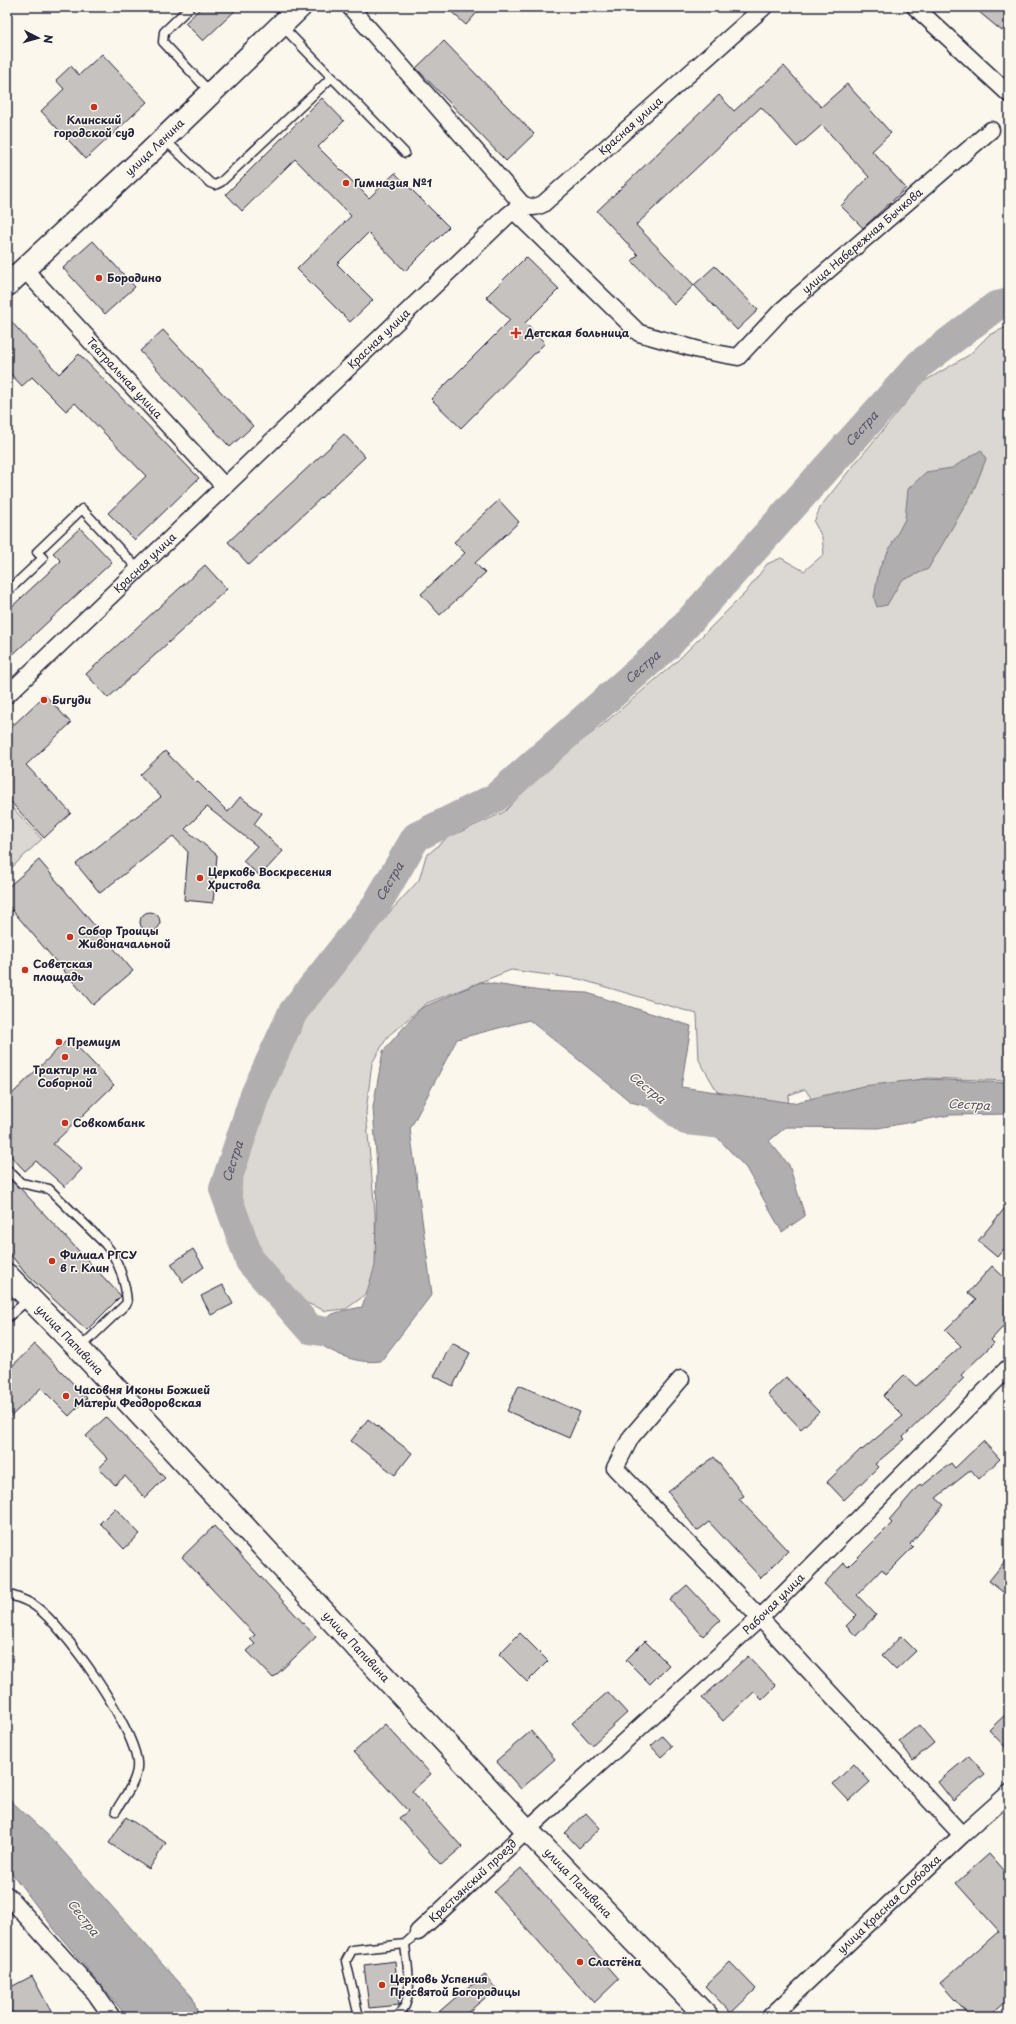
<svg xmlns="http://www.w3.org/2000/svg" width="1016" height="2024" viewBox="0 0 1016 2024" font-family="'Playpen Sans',sans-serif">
<rect width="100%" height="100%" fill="#fbf7ec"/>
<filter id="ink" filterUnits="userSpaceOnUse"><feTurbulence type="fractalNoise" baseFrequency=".025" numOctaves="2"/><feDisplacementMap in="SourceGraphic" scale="8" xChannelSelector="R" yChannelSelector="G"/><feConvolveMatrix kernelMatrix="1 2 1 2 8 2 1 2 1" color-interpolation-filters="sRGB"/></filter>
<g filter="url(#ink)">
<!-- green -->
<path fill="#dbd8d3" stroke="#7e7d87" d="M1009 326V1081L929 1078 866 1088 813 1101 805 1089 789 1095 787 1112 721 1098 699 1060 697 1014 579 979 511 970 427 1003 388 1036 372 1063 366 1112 375 1213 376 1263 372 1286 361 1298 346 1309 326 1311 297 1299 268 1264 251 1233 241 1199V1168L246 1144 275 1068 305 1010 357 948 419 880 426 856 447 838 504 812 550 764 600 727 676 662 746 592 767 564 781 558 804 571 824 554 822 537 814 522 821 506 848 472 923 382 969 355 989 335Z
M7 802 42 839 7 872Z"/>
<!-- water -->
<path fill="#b1aeb0" stroke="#787681" d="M981 450 986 459 973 492 928 569 901 581 887 605 877 607 874 598 879 569 905 519 908 489 926 472 952 468Z
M481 982 541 991 587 993 691 1026 681 1087 793 1103 863 1086 924 1079 1009 1083V1114L950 1115 878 1128 786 1127 769 1141 789 1165 805 1216 782 1232 746 1168 703 1122 631 1102 529 1020 457 1039 410 1129 432 1294 381 1361C360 1364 341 1357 323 1346 312 1313 338 1312 362 1307L375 1266 377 1169 373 1107 383 1051 421 1008Z
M7 1797 53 1840 193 1998 199 2017H127L55 1930 7 1867Z"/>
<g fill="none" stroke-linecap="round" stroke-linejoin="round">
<!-- river -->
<g stroke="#b1aeb0" stroke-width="30">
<path d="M649 1089 686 1120 743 1126"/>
<path id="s1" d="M361 1338 310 1329 250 1261 224 1189 255 1095 293 1012 374 909 416 837 495 798 667 646 920 364 996 306 1009 303"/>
</g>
</g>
<!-- building -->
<path fill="#c6c2c0" stroke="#22223b" d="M202 7H239L203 41 185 23Z
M446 7H482L466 25Z
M973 7H1009V23L1002 31Z
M444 41 534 134 506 161 416 68Z
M102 54 147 102 86 159 41 111 64 89 56 80 71 66 79 75Z
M784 66 821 107 847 84 891 133 872 151 906 188 863 228 841 206 869 177 822 125 797 147 761 107 636 225 694 285 674 305 632 261 638 255 597 211 719 95 734 111Z
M322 98 344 121 318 147 369 198 395 173 449 227 405 271 368 233 337 264 373 300 350 322 297 269 351 216 295 159 242 211 226 194Z
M93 241 135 287 105 314 63 268Z
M526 257 559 289 525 323 545 343 461 428 431 399 510 320 486 297Z
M715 266 758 310 737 330 694 285Z
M7 317 59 374 79 354 199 478 135 540 108 513 146 476 75 403 66 411 32 377 22 386 7 370Z
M163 330 253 426 230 447 140 351Z
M344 434 365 457 249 565 228 542Z
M499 500 519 522 475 563 485 573 440 615 421 594 465 553 454 542Z
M80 528 112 562 7 660V611L61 561 53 553Z
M205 565 227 589 108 698 86 674Z
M45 695 71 723 26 765 71 813 44 838 7 798V731Z
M165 751 196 783 198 782 228 812 240 797 262 813 254 824 283 851 260 876 243 861 257 846 207 807 185 829 217 855 213 903 184 900 188 852 173 836 100 893 76 864 161 797 140 775Z
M39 860 133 971 93 1005 7 904V888Z
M140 922a10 10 0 1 1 20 0a10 10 0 1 1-20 0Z
M69 1038 114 1085 53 1144 82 1169 65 1187 36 1161 25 1171 7 1152V1099Z
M7 1177 20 1188 121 1296 87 1330 25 1273 7 1250Z
M1009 1203V1243L997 1257 978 1241Z
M193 1249 204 1267 183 1282 171 1264Z
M992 1266 1009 1282V1320L991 1340 994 1343 961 1375 964 1378 903 1437 905 1439 875 1464 878 1467 844 1500 827 1482 861 1449 862 1450 903 1416 883 1396 904 1375 916 1386 961 1346 945 1330 976 1300 968 1293Z
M223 1285 233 1304 211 1315 201 1296Z
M452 1343 470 1353 453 1386 434 1376Z
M35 1344 87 1398 69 1416 41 1388 7 1420V1371Z
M786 1377 819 1412 801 1429 768 1394Z
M519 1385 580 1412 569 1438 507 1411Z
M106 1417 165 1478 145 1498 125 1476 115 1485 99 1468 108 1459 86 1436Z
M368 1419 412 1453 395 1475 351 1441Z
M983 1441 1000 1459 979 1479 971 1470 936 1498 944 1505 910 1544 913 1547 886 1574 882 1569 857 1595 876 1615 856 1636 846 1626 857 1615 824 1584 844 1563 848 1567 892 1523 889 1520 920 1484 922 1486 951 1463 955 1468Z
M714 1457 744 1496 739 1499 788 1551 761 1578 709 1522 697 1531 668 1492Z
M115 1508 140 1534 124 1549 100 1523Z
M214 1526 316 1637 273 1678 247 1651 255 1644 250 1639 255 1635 182 1557Z
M1009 1556V1597L989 1581Z
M687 1585 720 1620 703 1636 670 1600Z
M520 1633 548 1661 527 1682 499 1654Z
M901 1636 916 1651 896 1670 882 1656Z
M645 1641 669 1665 650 1684 626 1660Z
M748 1656 776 1686 762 1700 754 1692 723 1721 702 1698Z
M608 1692 627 1713 592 1745 572 1723Z
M1009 1711V1751L989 1730Z
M385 1724 431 1774 412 1791 462 1847 441 1865 399 1818 408 1811 354 1752Z
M919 1725 934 1743 913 1760 899 1741Z
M531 1731 555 1759 521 1789 496 1761Z
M662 1736 672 1747 661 1757 651 1746Z
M969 1756 985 1774 953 1801 938 1782Z
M854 1764 870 1782 849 1801 833 1784Z
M586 1813 600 1828 579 1848 565 1833Z
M126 1817 166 1843 149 1869 109 1843Z
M989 1854 1009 1877V1999L989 2017H970L940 1983 999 1931 956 1883Z
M521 1868 619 1979 594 2003 494 1892Z
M395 1961 399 2005 369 2008 364 1965Z
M730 1962 756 1989 731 2013 705 1986Z
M485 1975 496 1989 462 2017H433L455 1998Z
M32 1976 54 2017H14L7 2004V1989Z"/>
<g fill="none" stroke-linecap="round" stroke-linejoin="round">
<!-- lane casing -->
<g stroke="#22223b" stroke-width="11">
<path id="lane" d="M190 7 164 32 163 42 210 92
M282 26 405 153
M164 139 210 183 215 185 221 182 332 77
M7 592 43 558 37 552 82 509 138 569
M7 1169 21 1183 49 1189 105 1244C118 1258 126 1283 127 1303L80 1348
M7 1318 29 1299
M7 1594C16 1597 27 1600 35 1606 65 1627 133 1725 137 1762 139 1780 124 1796 116 1811
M359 2017 346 1961 352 1950 405 1944 418 1932
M397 2017C416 2000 407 1967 405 1944"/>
</g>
<!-- street casing -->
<g stroke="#22223b" stroke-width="19">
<g id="street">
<path d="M350 7 522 204"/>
<path d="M915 7 1009 94"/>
<path id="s2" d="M514 211 639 333 699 350 738 357 782 310 991 130"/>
<path id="s3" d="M24 269 225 487"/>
<path id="s4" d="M7 695 507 216 522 204C530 208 535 208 543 204L764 7"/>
<path d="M681 1379 631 1437 615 1468 760 1618 962 1835"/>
<path d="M7 1895 95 1993 112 2017"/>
<path id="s5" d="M418 1932 539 1819 760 1618 1009 1367"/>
<path id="s6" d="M770 2017 962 1835 1009 1793"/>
</g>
</g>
<!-- secondary casing -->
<g stroke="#22223b" stroke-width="25">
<g id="secondary">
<path id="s7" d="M7 285 149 153 300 7"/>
</g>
</g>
<!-- highway casing -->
<g stroke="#22223b" stroke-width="25">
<g id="highway">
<path id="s8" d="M7 1275 79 1349 527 1830 707 2017"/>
</g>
</g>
<!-- lane -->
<use href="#lane" stroke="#fbf7ec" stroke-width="8"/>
<!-- street -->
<use href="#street" stroke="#fbf7ec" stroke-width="16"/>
<!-- secondary -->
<use href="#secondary" stroke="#fbf7ec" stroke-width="22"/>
<!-- highway -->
<use href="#highway" stroke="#fbf7ec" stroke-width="22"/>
</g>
</g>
<!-- markers -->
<g fill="#c8321e" stroke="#fbf7ec" stroke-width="1.5">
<circle cx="94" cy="107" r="4"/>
<circle cx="346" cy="183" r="4"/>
<circle cx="99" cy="278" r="4"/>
<path d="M514 327h4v4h4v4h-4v4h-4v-4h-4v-4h4z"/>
<circle cx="44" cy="700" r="4"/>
<circle cx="200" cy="878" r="4"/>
<circle cx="70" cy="937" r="4"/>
<circle cx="25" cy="970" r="4"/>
<circle cx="59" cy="1042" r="4"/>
<circle cx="65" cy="1057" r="4"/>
<circle cx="65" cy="1123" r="4"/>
<circle cx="52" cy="1261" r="4"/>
<circle cx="66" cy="1396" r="4"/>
<circle cx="580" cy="1962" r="4"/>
<circle cx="382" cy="1985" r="4"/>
</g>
<g text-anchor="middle" stroke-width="3" stroke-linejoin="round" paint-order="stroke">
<!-- poi labels -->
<g font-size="11" font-weight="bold" fill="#22223b" stroke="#fbf7ec" text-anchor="start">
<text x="94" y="124" text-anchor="middle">Клинский<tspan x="94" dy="13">городской суд</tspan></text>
<text x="354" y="187">Гимназия №1</text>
<text x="107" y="282">Бородино</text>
<text x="525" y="337">Детская больница</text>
<text x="52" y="704">Бигуди</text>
<text x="208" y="876">Церковь Воскресения<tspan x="208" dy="13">Христова</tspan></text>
<text x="78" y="935">Собор Троицы<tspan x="78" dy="13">Живоначальной</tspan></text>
<text x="33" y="968">Советская<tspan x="33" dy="13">площадь</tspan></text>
<text x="67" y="1046">Премиум</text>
<text x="65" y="1074" text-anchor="middle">Трактир на<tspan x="65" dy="13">Соборной</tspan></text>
<text x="73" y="1127">Совкомбанк</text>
<text x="60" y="1259">Филиал РГСУ<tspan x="60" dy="13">в г. Клин</tspan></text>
<text x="74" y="1394">Часовня Иконы Божией<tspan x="74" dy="13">Матери Феодоровская</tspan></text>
<text x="588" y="1966">Сластёна</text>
<text x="390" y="1983">Церковь Успения<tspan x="390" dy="13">Пресвятой Богородицы</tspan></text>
</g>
<!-- street labels -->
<g font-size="11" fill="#22223b" stroke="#fbf7ec">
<text dy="4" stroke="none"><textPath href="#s4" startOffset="851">Красная улица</textPath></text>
<text dy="4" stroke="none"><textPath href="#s7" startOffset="202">улица Ленина</textPath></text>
<text dy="4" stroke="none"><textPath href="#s2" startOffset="447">улица Набережная Бычкова</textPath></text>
<text dy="4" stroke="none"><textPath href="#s4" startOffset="515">Красная улица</textPath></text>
<text dy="4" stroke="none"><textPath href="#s3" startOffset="148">Театральная улица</textPath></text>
<text dy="4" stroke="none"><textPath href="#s4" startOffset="191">Красная улица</textPath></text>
<text dy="4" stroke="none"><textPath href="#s8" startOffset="90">улица Папивина</textPath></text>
<text dy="4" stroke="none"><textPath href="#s5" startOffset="484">Рабочая улица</textPath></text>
<text dy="4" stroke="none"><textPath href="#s8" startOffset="510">улица Папивина</textPath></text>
<text dy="4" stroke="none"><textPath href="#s5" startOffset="75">Крестьянский проезд</textPath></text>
<text dy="4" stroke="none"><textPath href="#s8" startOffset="834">улица Папивина</textPath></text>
<text dy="4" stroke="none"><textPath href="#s6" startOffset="164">улица Красная Слободка</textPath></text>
</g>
<!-- water labels -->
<g font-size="12" font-style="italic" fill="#545364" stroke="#fbf7ec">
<text dy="4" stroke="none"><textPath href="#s1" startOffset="1233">Сестра</textPath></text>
<text dy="4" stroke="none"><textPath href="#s1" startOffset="909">Сестра</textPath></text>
<text dy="4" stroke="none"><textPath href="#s1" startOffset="572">Сестра</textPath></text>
<text transform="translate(647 1088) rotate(39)" y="4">Сестра</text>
<text transform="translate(969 1105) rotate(3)" y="4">Сестра</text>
<text dy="4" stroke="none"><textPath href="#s1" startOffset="248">Сестра</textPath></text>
<text transform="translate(83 1918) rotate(52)" y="4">Сестра</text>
</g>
</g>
<!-- margin -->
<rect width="1016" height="2024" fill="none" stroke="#fbf7ec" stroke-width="24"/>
<rect x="12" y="12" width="992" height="2000" fill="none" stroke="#22223b" stroke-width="1.5" filter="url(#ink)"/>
<!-- north arrow -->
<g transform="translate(38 38) rotate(96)" stroke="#fbf7ec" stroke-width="3" paint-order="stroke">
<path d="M0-3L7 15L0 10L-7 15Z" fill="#22223b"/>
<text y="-6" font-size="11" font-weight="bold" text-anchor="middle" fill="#22223b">N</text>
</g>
</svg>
